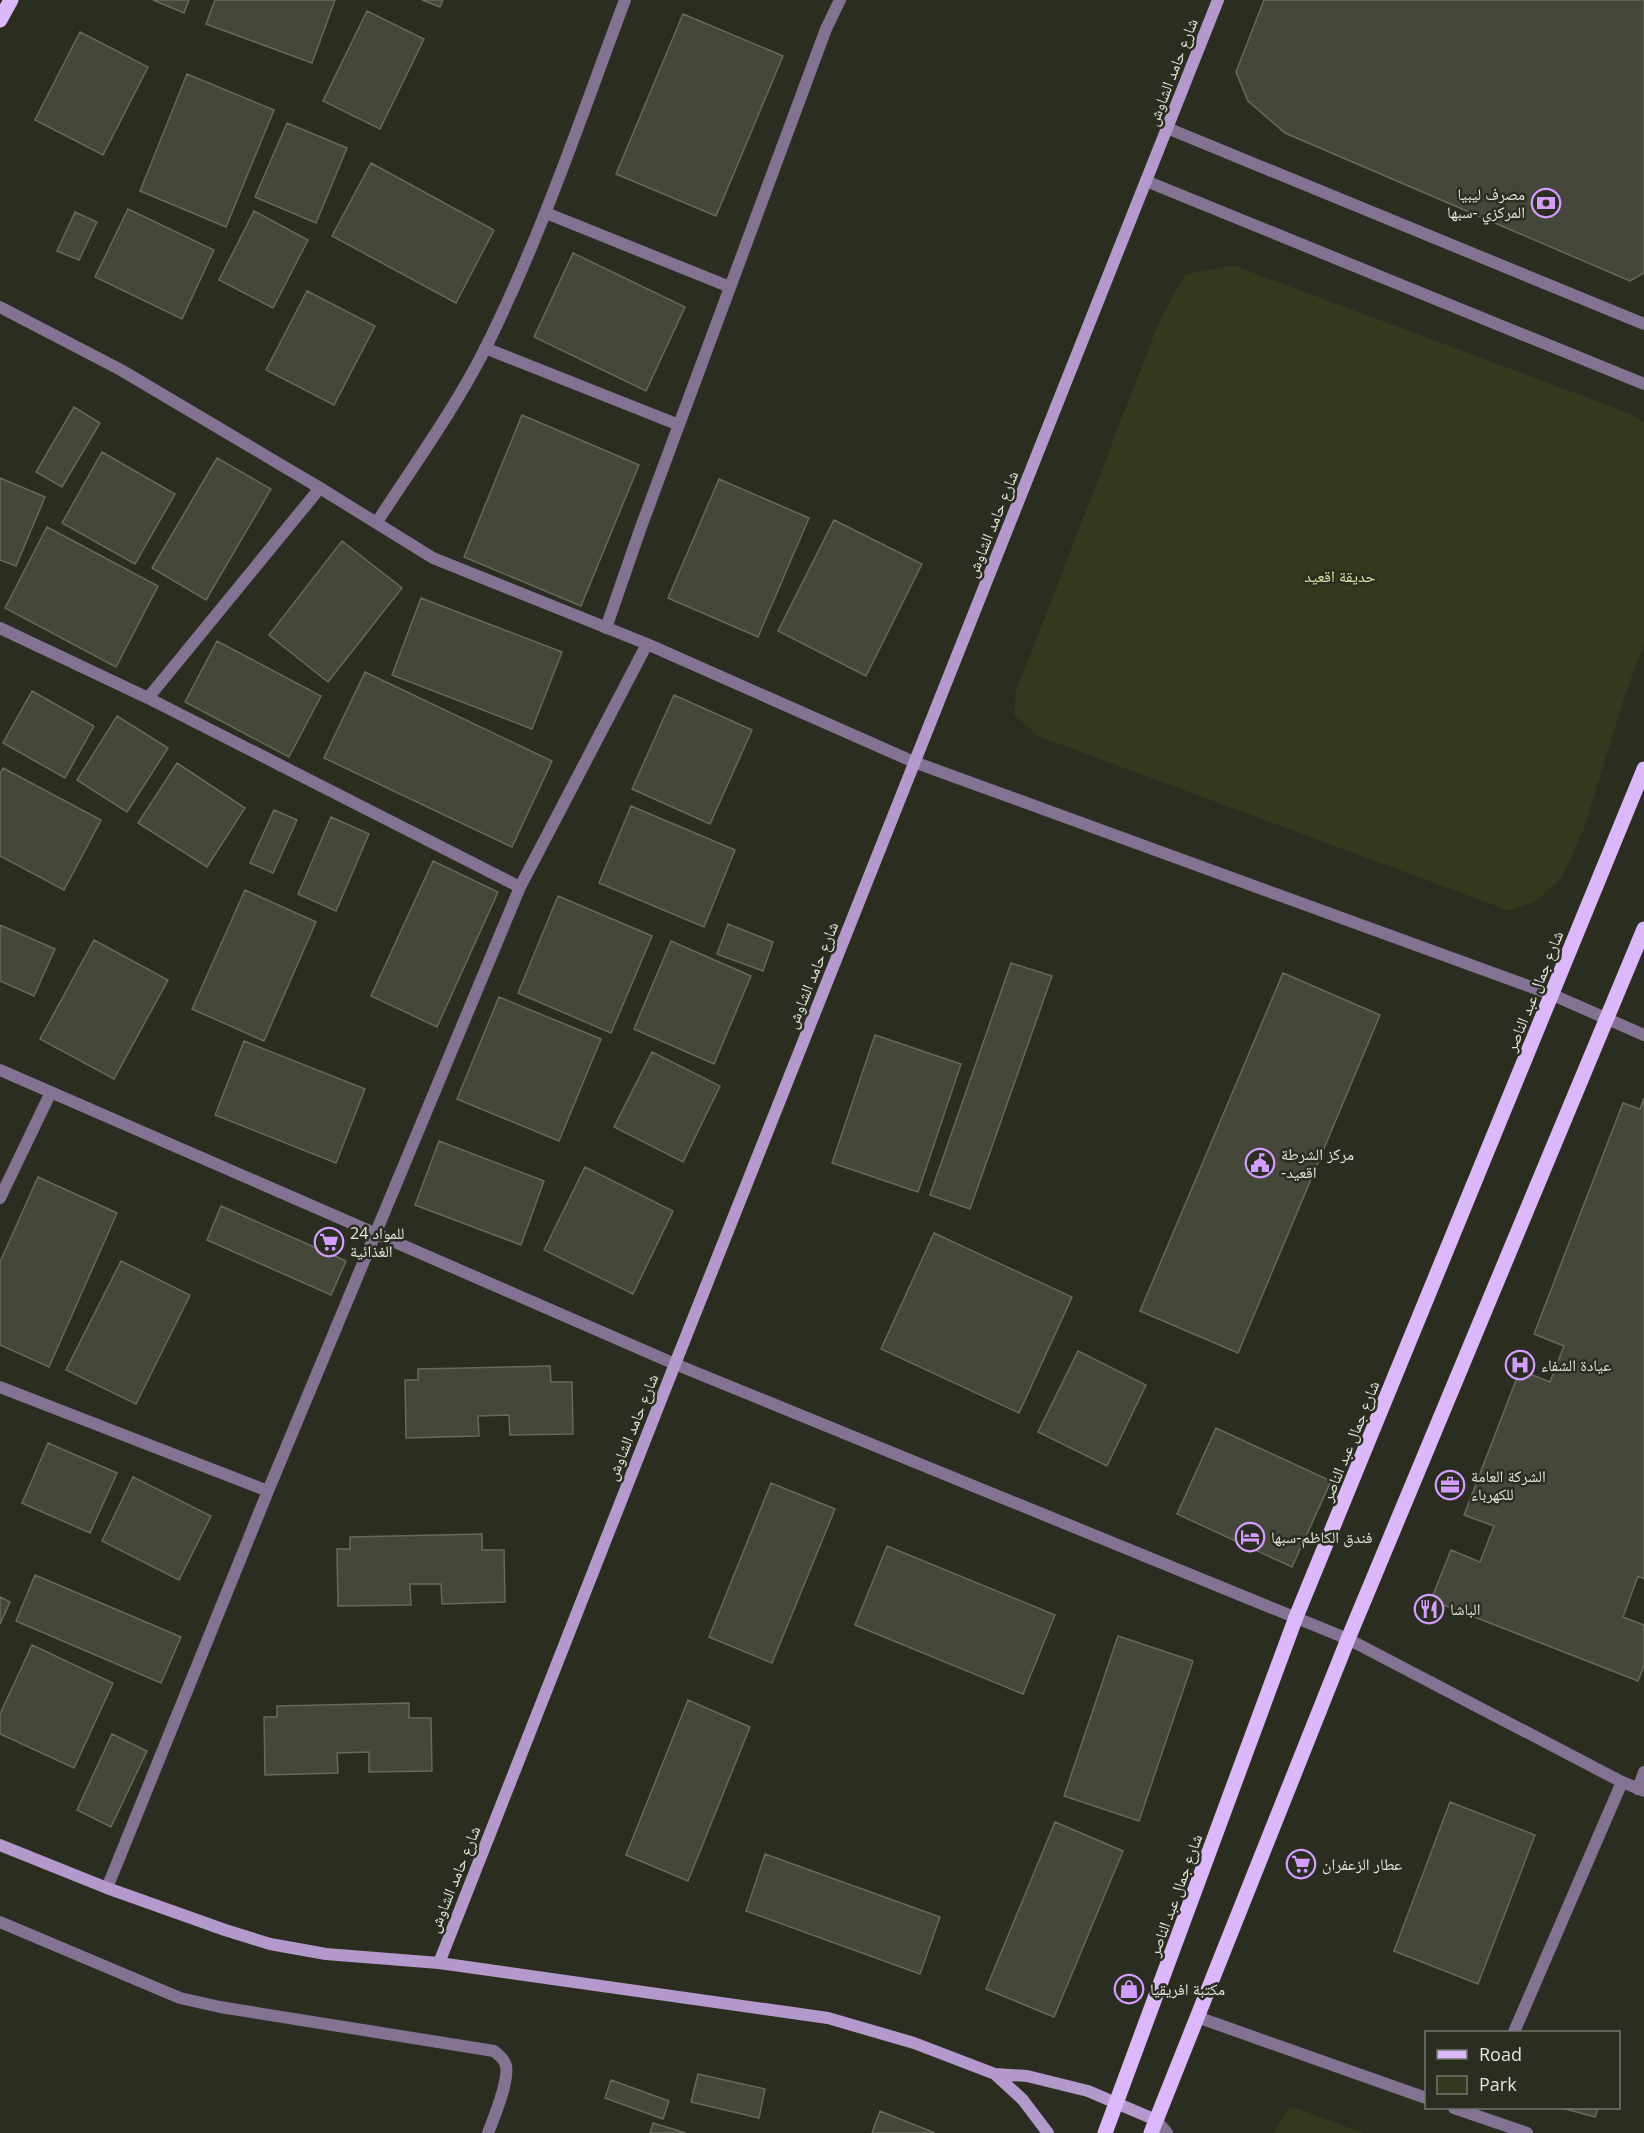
<svg xmlns="http://www.w3.org/2000/svg" width="1644" height="2133" viewBox="0 0 1644 2133" font-family="'Open Sans','Noto Naskh Arabic',sans-serif">
<rect width="100%" height="100%" fill="#2b2d21"/>
<!-- green -->
<path fill="#34391e" d="M1235 266 1631 414 1644 422V644L1627 689 1583 831 1562 877 1538 900 1510 911 1038 736 1014 714 1016 692 1161 317 1186 274Z
M1290 2106 1363 2133H1273Z"/>
<!-- building -->
<path fill="#444739" stroke="#67695b" stroke-width="1.5" d="M153 0H189L184 13Z
M215 0H335L312 63 206 24Z
M422 0H443L440 7Z
M1264 0H1644V273L1630 281 1285 133 1248 101 1236 72Z
M367 11 424 39 380 129 323 101Z
M683 14 783 56 716 216 616 174Z
M80 32 148 67 103 155 35 120Z
M187 74 274 110 226 227 140 191Z
M287 123 347 148 316 223 255 197Z
M371 163 494 230 456 303 332 236Z
M128 209 214 250 182 319 95 277Z
M254 211 308 240 273 308 219 280Z
M75 212 97 222 79 260 57 251Z
M573 253 685 307 646 391 534 337Z
M307 291 375 326 334 405 266 370Z
M74 407 100 423 62 487 36 472Z
M522 415 639 465 581 606 464 557Z
M102 452 175 494 135 564 62 523Z
M217 458 271 489 206 600 152 568Z
M0 478 45 497 16 566 0 560Z
M719 479 809 518 758 637 668 598Z
M834 520 922 564 866 676 778 631Z
M47 527 158 586 116 667 5 608Z
M342 541 402 588 328 682 269 635Z
M421 598 562 652 532 729 392 675Z
M217 641 321 696 289 757 185 702Z
M365 672 552 761 512 847 324 758Z
M32 691 94 726 65 778 3 743Z
M674 695 752 730 710 824 632 789Z
M117 716 168 748 127 812 77 780Z
M177 763 245 808 207 867 138 823Z
M3 768 101 820 64 890 0 856V774Z
M631 806 735 850 704 927 599 883Z
M274 810 297 820 273 873 250 863Z
M331 817 369 834 336 911 298 894Z
M433 861 498 892 437 1027 371 996Z
M245 890 316 922 264 1041 192 1009Z
M558 896 652 936 611 1033 518 993Z
M728 924 773 942 763 971 717 954Z
M0 925 55 949 34 996 0 981Z
M94 940 168 980 114 1079 40 1039Z
M671 941 751 976 714 1064 634 1029Z
M1011 963 1052 976 970 1209 930 1195Z
M1283 973 1380 1015 1238 1353 1140 1311Z
M499 997 601 1039 559 1141 457 1099Z
M875 1035 961 1064 918 1192 832 1163Z
M244 1041 365 1089 336 1163 215 1115Z
M652 1052 720 1086 683 1162 614 1127Z
M1644 1098V1579L1638 1576 1623 1617 1644 1625V1665L1638 1681 1431 1600 1451 1550 1480 1562 1494 1526 1464 1515 1520 1370 1550 1382 1564 1346 1534 1334 1623 1103 1640 1109Z
M439 1141 544 1181 521 1245 415 1205Z
M585 1167 673 1211 633 1294 544 1250Z
M38 1177 117 1213 49 1367 0 1345V1262Z
M221 1206 346 1261 331 1295 207 1240Z
M934 1233 1072 1297 1019 1413 881 1349Z
M121 1261 190 1295 136 1404 66 1370Z
M1078 1351 1146 1385 1107 1466 1038 1432Z
M550 1366 551 1382H572L573 1434 510 1435 509 1415 478 1416 479 1436 406 1438 405 1380H418V1369Z
M1216 1428 1331 1481 1292 1567 1177 1514Z
M48 1443 117 1473 90 1533 22 1503Z
M133 1477 211 1516 179 1580 102 1541Z
M771 1483 835 1509 772 1663 709 1637Z
M482 1534V1550H504L505 1602 442 1604 441 1584H410L411 1605 338 1606 337 1549H350V1537Z
M887 1546 1055 1615 1023 1694 855 1625Z
M35 1575 181 1637 161 1683 16 1621Z
M0 1597 10 1602 0 1624Z
M1118 1636 1193 1661 1139 1821 1064 1796Z
M32 1645 113 1683 74 1768 0 1734V1714Z
M688 1700 750 1727 688 1881 626 1855Z
M409 1703V1718H431L432 1771 369 1772V1752L337 1753 338 1773 265 1775 264 1717H277V1706Z
M112 1734 147 1751 111 1827 77 1810Z
M1450 1802 1535 1835 1478 1984 1394 1951Z
M1055 1822 1123 1851 1054 2017 986 1989Z
M765 1854 940 1917 920 1974 746 1911Z
M698 2074 765 2089 759 2118 691 2102Z
M611 2080 669 2101 663 2119 605 2098Z
M1562 2108H1598L1595 2117Z
M880 2111 935 2133H872Z
M653 2123 686 2133H650Z"/>
<g fill="none" stroke-linecap="round" stroke-linejoin="round">
<!-- lane -->
<path stroke="#837292" stroke-width="12" d="M1167 128 1644 324
M1146 181 1644 384
M1638 1789 1644 1772
M0 1922 180 1998 220 2007 494 2051C500 2056 504 2059 506 2066 509 2082 494 2117 488 2133
M1197 2017 1426 2098
M1514 2032 1622 1782
M1454 2108 1527 2133"/>
<!-- street -->
<path stroke="#837292" stroke-width="12" d="M546 213 730 287
M0 307 121 370 320 488 433 558 647 644 914 762 1553 995 1644 1035
M485 348 679 425
M377 522C414 465 454 410 485 349 541 237 581 117 625 0
M0 628 148 698 520 887
M606 628 641 527 826 29 840 0
M148 698 320 488
M0 1070 675 1364 1348 1639 1622 1782 1644 1791
M0 1198 51 1092
M0 1387 268 1491
M107 1888 268 1491 520 887 647 644
M1156 2120 1167 2133"/>
<!-- secondary -->
<path stroke="#b499cc" stroke-width="12" d="M0 1845 107 1888 225 1930 270 1944 326 1954 439 1963 828 2018 914 2043 995 2074 1027 2076 1088 2091 1156 2120
M439 1963 675 1364 1218 0
M995 2074 1023 2100 1048 2133"/>
<!-- primary -->
<path stroke="#dbb8fa" stroke-width="15" d="M0 20 11 0
M1105 2133 1296 1617 1644 769
M1151 2133 1348 1639 1644 929"/>
</g>
<!-- icons -->
<defs>
<g id="bank-ring" transform="scale(1.5)"><circle r="9.5" fill="#2b2d21" stroke="#d29dfd" stroke-width="1.5"/><path d="M-6-4H6V4H-6ZM0-2.3a2.3 2.3 0 1 0 0 4.6a2.3 2.3 0 1 0 0-4.6Z" fill="#d29dfd"/></g>
<g id="civic-ring" transform="scale(1.5)"><circle r="9.5" fill="#2b2d21" stroke="#d29dfd" stroke-width="1.5"/><path d="M-.6-6.5H3V-4.5H.6V-3L4-1V1h2V6H-6V1h2V-1L-.6-3ZM-1.2 2.5V6h2.4V2.5Z" fill="#d29dfd"/></g>
<g id="supermarket-ring" transform="scale(1.5)"><circle r="9.5" fill="#2b2d21" stroke="#d29dfd" stroke-width="1.5"/><path d="M-6-5.5h2.5l.6 2H6L4.5 2H-2.5L-4.4-4H-6ZM-1.5 3.2a1.3 1.3 0 1 0 .1 0ZM3 3.2a1.3 1.3 0 1 0 .1 0Z" fill="#d29dfd"/></g>
<g id="hospital-ring" transform="scale(1.5)"><circle r="9.5" fill="#2b2d21" stroke="#d29dfd" stroke-width="1.5"/><path d="M-5-5h3v3.5h4V-5h3V5h-3V1.5h-4V5h-3Z" fill="#d29dfd"/></g>
<g id="office-ring" transform="scale(1.5)"><circle r="9.5" fill="#2b2d21" stroke="#d29dfd" stroke-width="1.5"/><path d="M-6-3h4V-5.5h4V-3h4V5H-6ZM-1-4.5V-3h2v-1.5ZM-6 0V1H6V0Z" fill="#d29dfd"/></g>
<g id="hotel-ring" transform="scale(1.5)"><circle r="9.5" fill="#2b2d21" stroke="#d29dfd" stroke-width="1.5"/><path d="M-6-4.5h1.5V1H6V5H4.5V3h-9V5H-6ZM-4 0a1.8 1.8 0 1 1 3.6 0ZM.5 0V-2.5h3Q6-2.5 6 0Z" fill="#d29dfd"/></g>
<g id="restaurant-ring" transform="scale(1.5)"><circle r="9.5" fill="#2b2d21" stroke="#d29dfd" stroke-width="1.5"/><path d="M-5-6h1v4h1v-4h1v4h1v-4h1v5L-1.5 .5V6h-2V.5L-5-1ZM5-6V6H3V1.5H1.5Q1.5-4 5-6Z" fill="#d29dfd"/></g>
<g id="shop-ring" transform="scale(1.5)"><circle r="9.5" fill="#2b2d21" stroke="#d29dfd" stroke-width="1.5"/><path d="M-5-2.5h2.3a2.7 3.5 0 0 1 5.4 0H5L5.5 6h-11ZM-1.5-2.5h3a1.5 2.3 0 0 0-3 0Z" fill="#d29dfd"/></g>
</defs>
<g fill-rule="evenodd">
<use href="#bank-ring" x="1546" y="203"/>
<use href="#civic-ring" x="1260" y="1163"/>
<use href="#supermarket-ring" x="329" y="1242"/>
<use href="#hospital-ring" x="1520" y="1365"/>
<use href="#office-ring" x="1450" y="1485"/>
<use href="#hotel-ring" x="1250" y="1537"/>
<use href="#restaurant-ring" x="1429" y="1609"/>
<use href="#supermarket-ring" x="1301" y="1864"/>
<use href="#shop-ring" x="1129" y="1989"/>
</g>
<g text-anchor="middle" stroke-width="5" stroke-linejoin="round" paint-order="stroke">
<!-- street labels -->
<g font-size="16" fill="#e4e6de" stroke="#2b2d21">
<text transform="translate(1172 72) rotate(-69)" y="6">شارع حامد الشاوش</text>
<text transform="translate(992 524) rotate(-68)" y="6">شارع حامد الشاوش</text>
<text transform="translate(812 975) rotate(-68)" y="6">شارع حامد الشاوش</text>
<text transform="translate(1534 991) rotate(-68)" y="6">شارع جمال عبد الناصر</text>
<text transform="translate(632 1427) rotate(-68)" y="6">شارع حامد الشاوش</text>
<text transform="translate(1350 1441) rotate(-68)" y="6">شارع جمال عبد الناصر</text>
<text transform="translate(454 1879) rotate(-68)" y="6">شارع حامد الشاوش</text>
<text transform="translate(1175 1895) rotate(-70)" y="6">شارع جمال عبد الناصر</text>
</g>
<!-- poi labels -->
<g font-size="16" fill="#e4e6de" stroke="#2b2d21" text-anchor="start">
<text x="1525" y="200" text-anchor="end">مصرف ليبيا<tspan x="1525" dy="18">المركزي -سبها</tspan></text>
<text x="1281" y="1160">مركز الشرطة<tspan x="1281" dy="18">-اقعيد</tspan></text>
<text x="350" y="1239">24 للمواد<tspan x="350" dy="18">الغذائية</tspan></text>
<text x="1541" y="1371">عيادة الشفاء</text>
<text x="1471" y="1482">الشركة العامة<tspan x="1471" dy="18">للكهرباء</tspan></text>
<text x="1271" y="1543">فندق الكاظم-سبها</text>
<text x="1450" y="1615">الباشا</text>
<text x="1322" y="1870">عطار الزعفران</text>
<text x="1150" y="1995">مكتبة افريقيا</text>
</g>
<!-- park labels -->
<g font-size="16" fill="#dbe7a7" stroke="#2b2d21">
<text x="1340" y="582">حديقة اقعيد</text>
</g>
</g>
<!-- legend -->
<rect x="1425" y="2031" width="195" height="78" fill="#2b2d21" stroke="#75776d" stroke-width="1.5"/>
<rect x="1437" y="2050" width="30" height="9" fill="#dbb8fa" stroke="#75776d" stroke-width="1.5"/>
<text x="1479" y="2061" font-size="18" fill="#e4e6de">Road</text>
<rect x="1437" y="2076" width="30" height="18" fill="#34391e" stroke="#75776d" stroke-width="1.5"/>
<text x="1479" y="2091" font-size="18" fill="#e4e6de">Park</text>
</svg>
